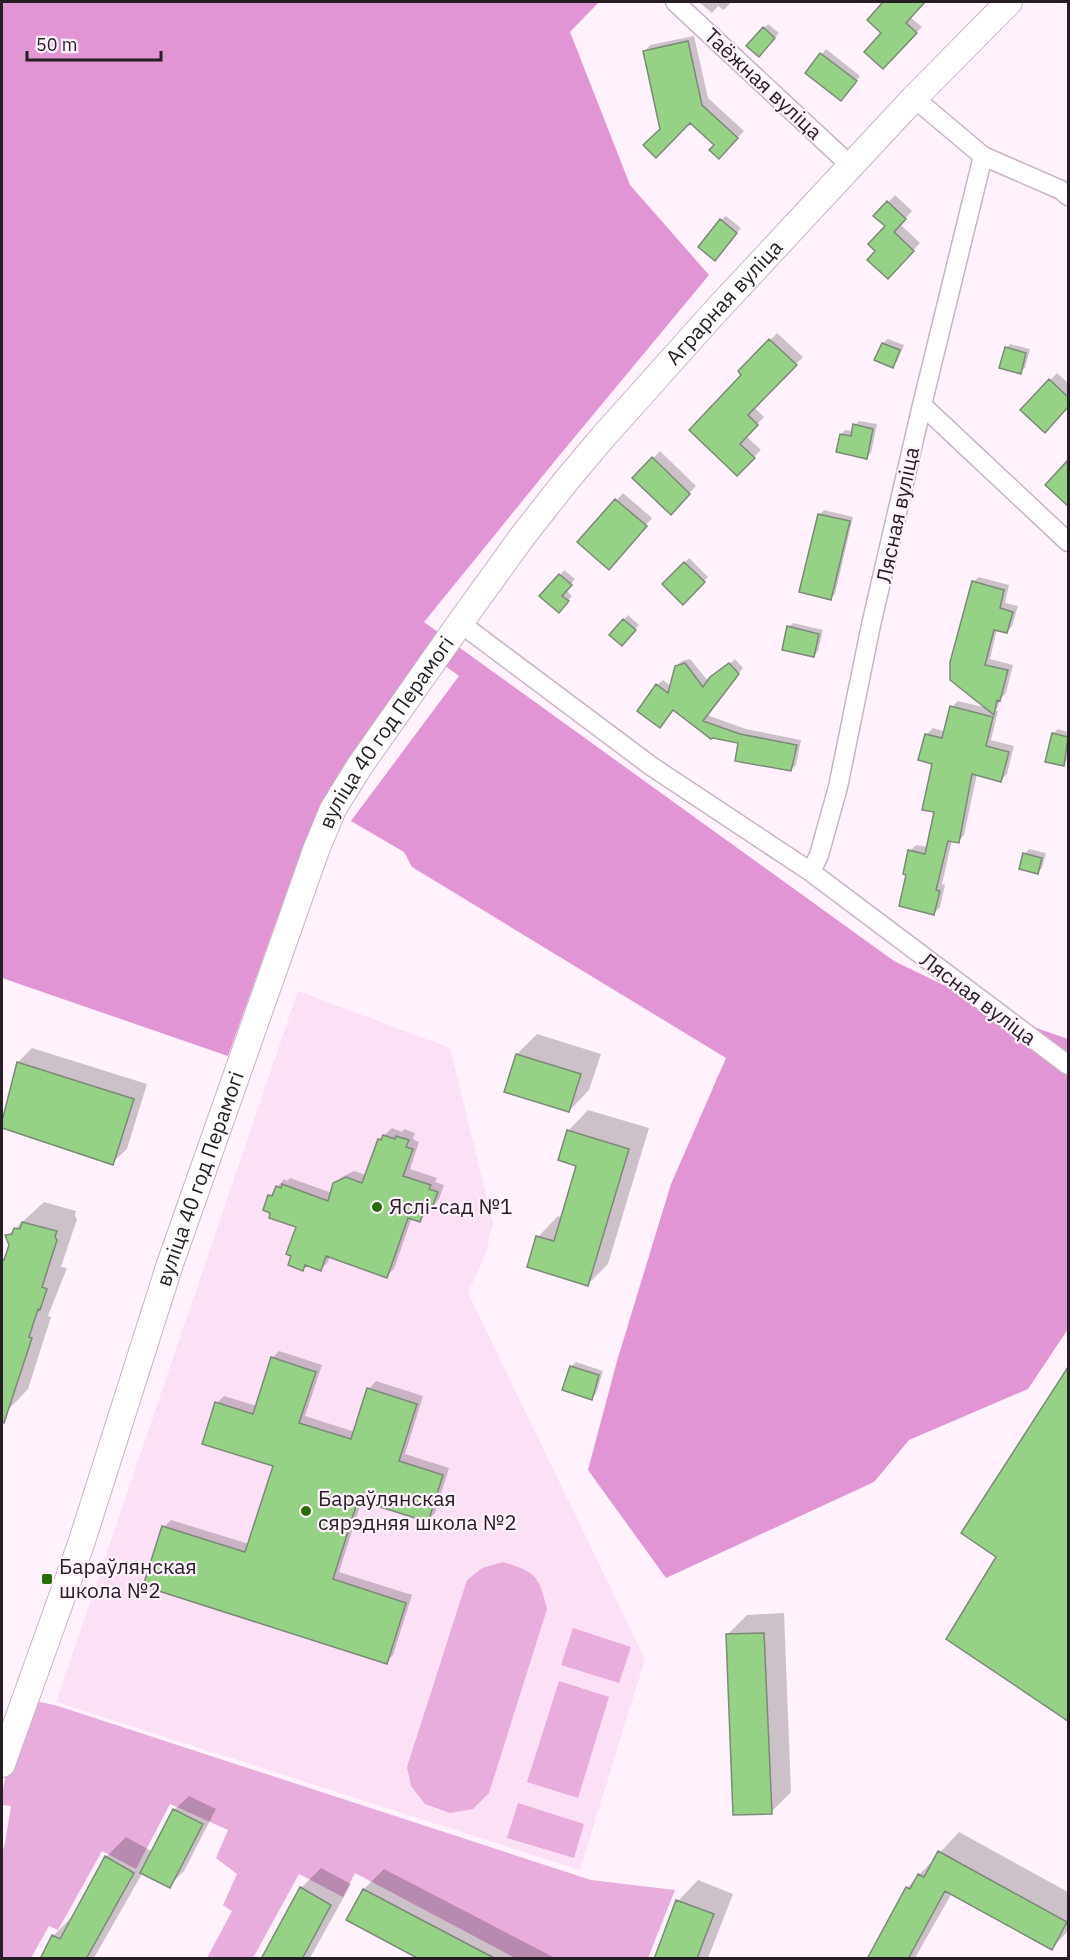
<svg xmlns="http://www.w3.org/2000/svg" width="1070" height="1960" viewBox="0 0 1070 1960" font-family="'IBM Plex Sans',sans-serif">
<rect width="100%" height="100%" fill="#fff2fc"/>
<!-- built -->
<path fill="#fce0f6" d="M298 991 450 1048 493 1223 486 1252 468 1293 645 1659 580 1870 56 1702Z"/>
<!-- green -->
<path fill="#e8addc" d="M503 1562C536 1572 539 1576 547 1609L489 1793 473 1809 450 1813 425 1804 411 1786 407 1767 467 1580 482 1568Z
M573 1628 631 1647 619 1683 561 1665Z
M559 1681 609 1697 578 1798 527 1782Z
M36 1701 58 1706 591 1880 675 1890 648 1958H515L355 1873 343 1897 299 1874 253 1958H207L232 1911 223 1905 237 1874 216 1858 228 1830 170 1804 136 1869 102 1851 58 1930 49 1926 31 1958H2V1853L5 1843 11 1806 2 1805C1 1771 23 1732 36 1701Z
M518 1803 584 1824 574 1858 507 1838Z"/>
<!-- forest -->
<path fill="#e295d4" d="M2 2H599L570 32 630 185 709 275 554 462 424 622 894 961 1019 1022 1068 1039V1329L1028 1389 909 1440 874 1482 666 1578 588 1470 617 1361 671 1184 726 1058 412 867 404 852 351 821 459 676 429 654 329 795 287 891 228 1056 2 978Z"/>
<!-- shadow -->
<path fill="#0003" d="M699 2H731L724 10 718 6 712 13Z
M879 2H924L910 17 922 27 883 67 882 5Z
M768 24 779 33 759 55 748 46Z
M694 36 708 98 744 131 719 157 716 145 690 121 661 129 644 52 650 45Z
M826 49 860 76 846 95 807 73Z
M895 195 912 211 900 224 920 243 888 277 887 226 876 216Z
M726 216 741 228 719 254 721 220Z
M777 333 803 357 754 407 764 417 746 436 761 450 737 474 744 374 740 371Z
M888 339 904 345 897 362 892 366 876 360 883 343Z
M1010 344 1030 349 1025 368 1020 372 1006 348Z
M1057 373 1068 383V406L1045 431 1022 410Z
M859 421 877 424 871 453 866 457 841 434 845 430 853 431 855 425Z
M660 451 696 486 671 512 634 478Z
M1068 462V503L1048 484Z
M623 493 652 518 616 560 579 542Z
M824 510 853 517 835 594 831 598 819 515Z
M689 558 708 577 683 602 664 584Z
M564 570 575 579 566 590 572 596 559 611 560 575Z
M979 577 1009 585 1005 603 1018 606 1012 626 1007 632 997 629 990 659 1013 665 1006 693 1001 698 996 711H998L991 740 1014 746 1007 774 1001 780 977 774 964 835 958 841 952 840 942 884 945 885 940 907 934 913 910 851 916 845 928 847 935 811 933 763 926 735 933 728 945 732 952 707 958 701 987 708 973 582Z
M628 615 639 625 622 644 611 634Z
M793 623 823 630 818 651 814 656 789 627Z
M690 659 709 682 735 659 743 668 707 715 746 729 801 740 796 765 791 770 740 742 713 737 657 685 663 680 671 686 676 666 682 661Z
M1058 729 1068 732V758L1063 765 1053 734Z
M1029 849 1046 853 1042 868 1037 872 1025 854Z
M537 1034 601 1054 589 1090 569 1111 517 1054Z
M32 1048 147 1084 127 1149 112 1163 2 1126 18 1062Z
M588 1110 649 1128 608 1264 588 1284 538 1237 558 1216 562 1218 578 1165 568 1131Z
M392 1128 402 1132 404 1129 415 1133 413 1139 419 1142 410 1169 437 1178 435 1182 444 1185 439 1199 432 1207 430 1206 427 1213 420 1220 412 1217 394 1269 386 1276 330 1256 328 1262 321 1269 307 1264 302 1269 298 1226 270 1196 284 1179 287 1181 290 1178 332 1193 334 1184 342 1177 354 1171 366 1175 379 1140Z
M44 1202 76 1211 75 1216 77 1219 61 1267 67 1268 48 1316 51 1317 28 1389 8 1410 2 1409V1261L7 1255 10 1245 7 1236Z
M279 1351 322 1365 305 1416 355 1432 369 1389 376 1381 423 1396 405 1454 449 1468 435 1513 428 1520 362 1500 339 1572 412 1595 393 1655 386 1662 164 1527 171 1520 249 1544 275 1465 217 1403 224 1396 257 1406 272 1358Z
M576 1362 603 1371 596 1394 591 1398 564 1389 572 1366Z
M1067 1373 1068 1374V1719L948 1639 998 1556Z
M784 1613 791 1792 771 1812 727 1635 747 1615Z
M189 1796 216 1809 184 1871 169 1886 143 1872 94 1958H41L53 1936 74 1915 106 1857 126 1837 153 1852 174 1810Z
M959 1832 1068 1892V1931L1052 1948 952 1893 915 1958H868L907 1888Z
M321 1868 351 1884 310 1958H263L301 1888Z
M384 1869 555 1958H422L348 1920 364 1889Z
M698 1880 733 1894 708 1958H656L678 1901Z"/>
<!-- building -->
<path fill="#96d286" stroke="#7b8977" stroke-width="1.5" d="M883 2H925L906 23 917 33 883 69 864 52 881 33 867 20Z
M763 27 775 38 759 57 746 46Z
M688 41 702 105 738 138 719 159 709 150 714 145 690 123 656 158 643 145 660 129 643 51Z
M820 53 857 81 841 101 805 73Z
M887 201 906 219 894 232 914 251 888 279 867 260 875 251 868 244 885 226 873 216Z
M720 219 737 233 715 261 698 247Z
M769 339 797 365 748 415 758 425 740 444 755 458 737 476 689 430 741 375 738 371Z
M882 343 900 350 893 368 874 360Z
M1005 347 1026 353 1021 374 999 368Z
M1049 379 1068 397V407L1045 433 1020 410Z
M853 424 873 429 867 459 836 452 840 434 851 436Z
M652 457 690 494 671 515 632 478Z
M1068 460V506L1045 485Z
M615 499 647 526 609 570 577 542Z
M818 514 850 521 831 600 799 592Z
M684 562 705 582 683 605 662 584Z
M559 574 572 585 562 596 569 601 559 613 539 596Z
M972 581 1004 590 1000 608 1013 612 1007 633 994 630 985 665 1008 670 1000 701 997 700 994 715 950 680V662Z
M623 619 636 630 622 646 609 635Z
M787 626 819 634 814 657 782 650Z
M685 663 703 687 710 677 729 663 739 674 703 721 740 734 797 745 791 771 735 761 738 743 713 738 711 739 673 710 660 728 637 711 656 684 668 693 675 666Z
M950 706 993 717 986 746 1009 752 1001 782 972 774 959 843 948 841 936 890 940 891 934 915 899 906 906 875 903 874 908 850 925 854 934 812 922 810 932 764 918 760 925 734 942 738Z
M1052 733 1068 737 1064 766 1045 762Z
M1023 853 1042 858 1038 874 1019 869Z
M516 1054 581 1074 569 1112 504 1092Z
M17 1062 134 1099 113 1165 2 1128V1121Z
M567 1130 629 1149 588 1286 527 1267 536 1236 554 1241 576 1166 558 1160Z
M383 1135 395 1139 396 1136 409 1140 406 1147 413 1149 403 1176 431 1185 429 1189 438 1192 432 1208 426 1206 420 1222 408 1218 387 1278 326 1256 321 1271 305 1265 303 1271 288 1265 291 1256 286 1254 296 1227 269 1218 270 1213 263 1210 268 1195 272 1196 276 1186 281 1188 282 1184 328 1201 333 1183 346 1177 362 1183 378 1139 381 1140Z
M22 1222 57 1231 55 1237 57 1240 42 1287 47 1289 40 1310 38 1309 29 1337 32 1338 4 1423 2 1422V1261L4 1260 9 1245 5 1235 12 1234 14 1228 20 1229Z
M271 1357 316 1372 299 1423 351 1439 367 1388 417 1404 399 1461 443 1475 428 1522 358 1500 333 1579 406 1603 387 1664 143 1586 162 1526 245 1552 273 1466 202 1444 215 1402 253 1414Z
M570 1366 599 1375 592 1400 562 1390Z
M1068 1367V1721L946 1639 996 1557 961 1533Z
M764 1633 772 1814 733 1815 726 1634Z
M173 1809 203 1824 170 1888 140 1873Z
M938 1851 1067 1922 1052 1950 945 1891 908 1959H867L906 1887 910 1889 918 1874 924 1877Z
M105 1856 134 1873 86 1959H40L52 1935 60 1939Z
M300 1887 331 1905 302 1959H261Z
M363 1889 496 1959H419L346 1920Z
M676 1900 714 1914 702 1945 697 1959H654Z"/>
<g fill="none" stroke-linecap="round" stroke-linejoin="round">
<!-- street casing -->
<g stroke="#c8b4c4" stroke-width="21">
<path id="street" d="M675 2 851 166
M914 98 983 156 1061 190 1068 196
M922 405 1068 542
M460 623 651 766 811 872 1068 1065
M811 872 819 855 838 787 871 625 922 405 983 156"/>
</g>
<!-- secondary casing -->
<g stroke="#c8b4c4" stroke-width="28">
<g id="secondary">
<path id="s1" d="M2 1764 81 1544 170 1264 316 850 333 809 359 767 460 623 522 537 566 481 603 437 713 314 914 98 1009 2"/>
</g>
</g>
<!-- street -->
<use href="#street" stroke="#fff" stroke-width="18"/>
<!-- secondary -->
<use href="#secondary" stroke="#fff" stroke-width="26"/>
</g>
<!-- markers -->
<g fill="#266b05" stroke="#fff2fc" stroke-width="2">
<circle cx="377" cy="1207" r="6"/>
<circle cx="306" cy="1511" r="6"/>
<rect x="41" y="1573" width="12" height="12" rx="3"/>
</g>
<g text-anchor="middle" stroke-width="4.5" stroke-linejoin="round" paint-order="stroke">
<!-- street labels -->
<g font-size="21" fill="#251e24" stroke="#fff2fc">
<text transform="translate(763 84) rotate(43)" y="7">Таёжная вуліца</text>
<text dy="7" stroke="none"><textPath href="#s1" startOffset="1652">Аграрная вуліца</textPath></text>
<text transform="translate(898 515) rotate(-78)" y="7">Лясная вуліца</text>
<text dy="7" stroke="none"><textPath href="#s1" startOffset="1104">вуліца 40 год Перамогі</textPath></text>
<text transform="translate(978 999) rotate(37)" y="7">Лясная вуліца</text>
<text dy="7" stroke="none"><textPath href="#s1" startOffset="618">вуліца 40 год Перамогі</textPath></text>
</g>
<!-- poi labels -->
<g font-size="21" fill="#251e24" stroke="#fff2fc" text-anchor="start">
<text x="389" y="1214">Яслі-сад №1</text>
<text x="318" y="1506">Бараўлянская<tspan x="318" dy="24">сярэдняя школа №2</tspan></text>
<text x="59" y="1574">Бараўлянская<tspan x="59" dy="24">школа №2</tspan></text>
</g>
</g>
<!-- border -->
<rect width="1070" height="1960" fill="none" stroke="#251e24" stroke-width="6"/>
<!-- scale -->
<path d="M27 51v9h134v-9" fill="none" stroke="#251e24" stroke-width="3"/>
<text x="36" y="51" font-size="18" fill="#251e24" stroke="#fff2fc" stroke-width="4.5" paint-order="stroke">50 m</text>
</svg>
